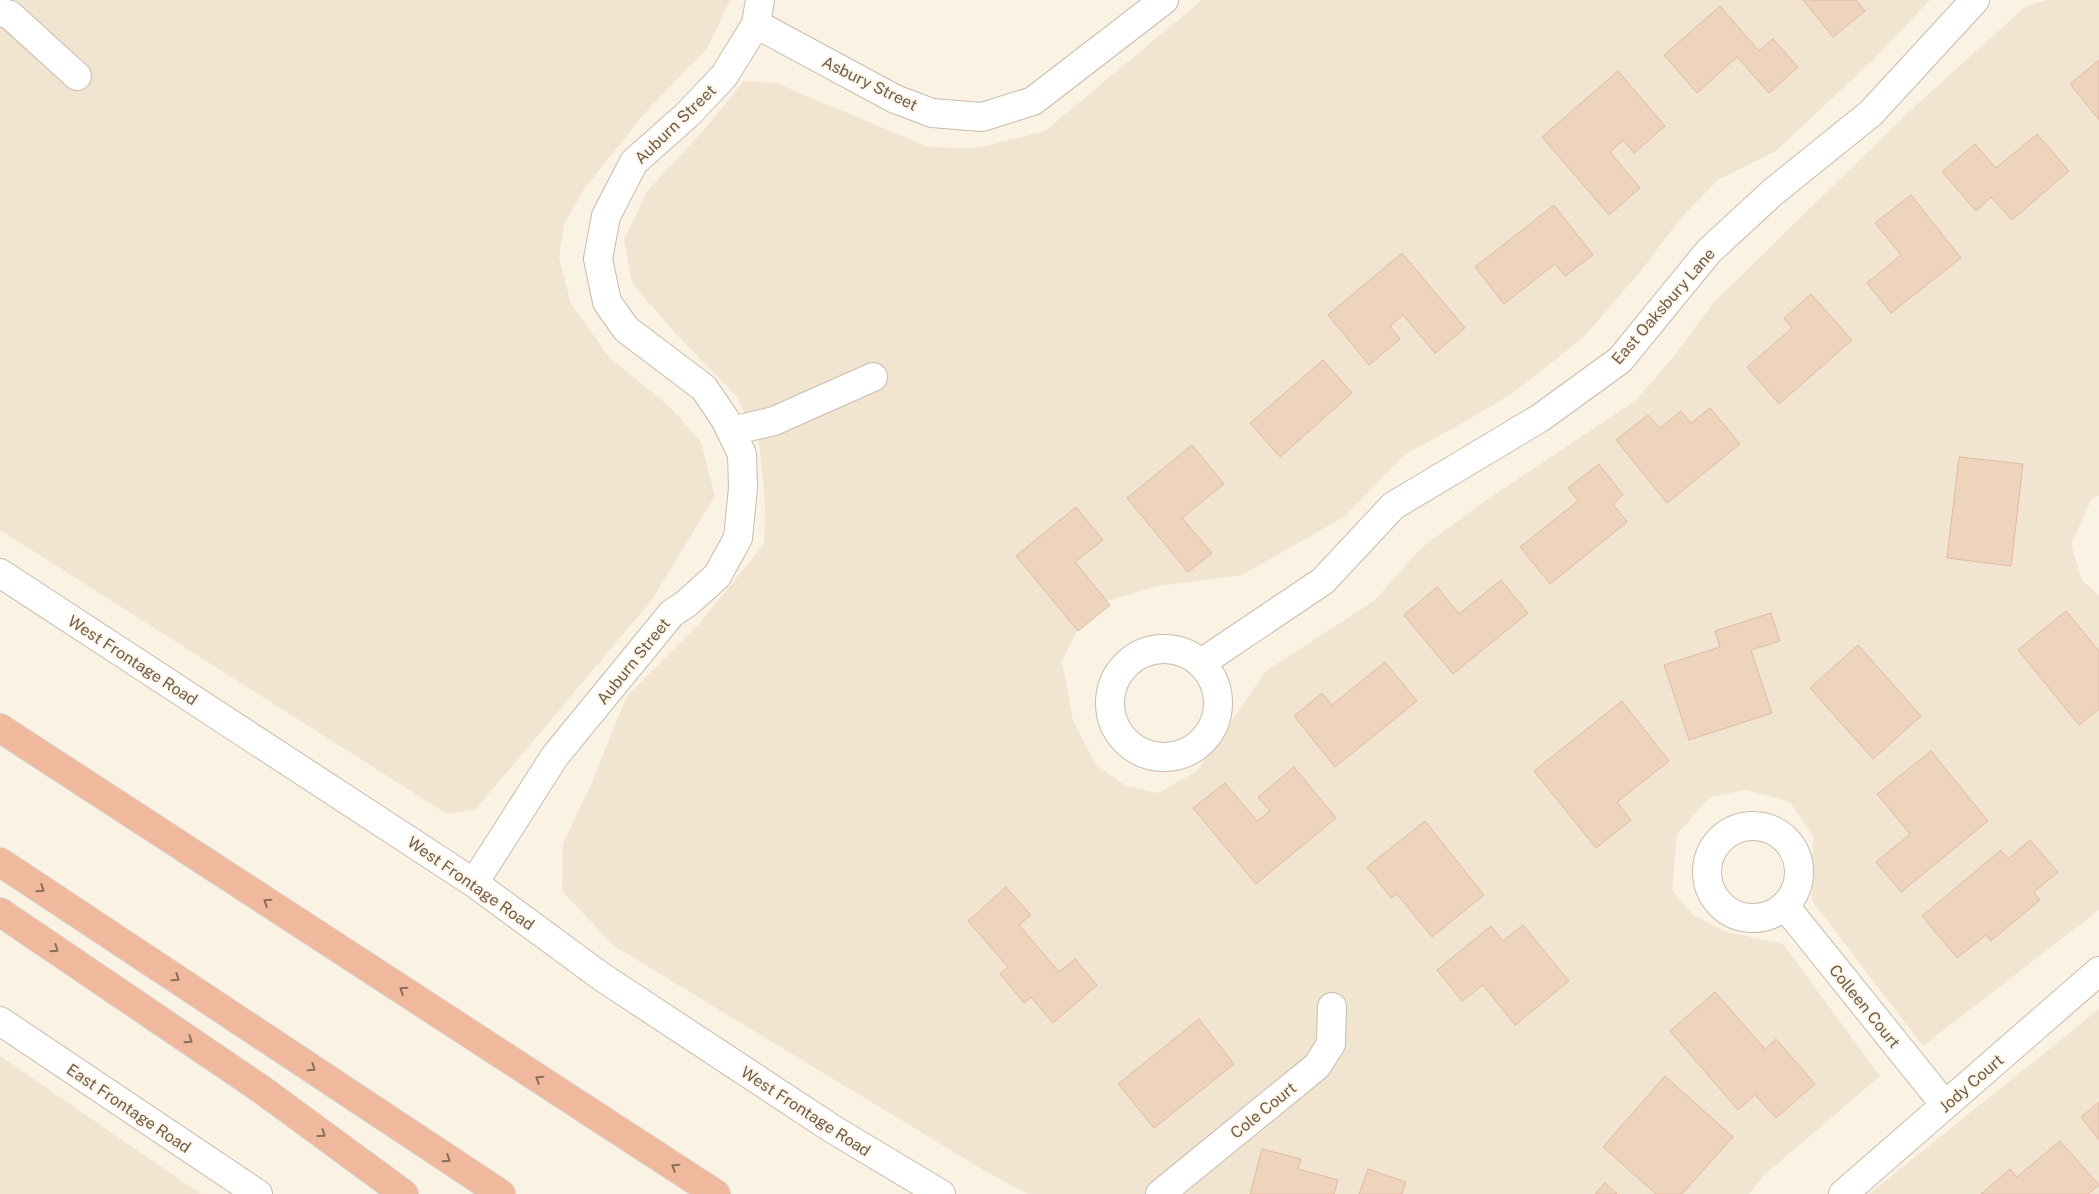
<svg xmlns="http://www.w3.org/2000/svg" width="2099" height="1194" viewBox="0 0 2099 1194" font-family="'Public Sans',sans-serif">
<rect width="100%" height="100%" fill="#faf3e3"/>
<!-- residential -->
<path fill="#f1e5d2" d="M0 0H730L707 49 650 107 584 189 564 225 559 257 571 304 610 358 669 406 701 442 715 496 651 601 476 809 447 814 0 530Z
M1202 0H1930L1876 57 1776 151 1718 180 1680 219 1640 272 1583 338 1513 393 1459 425 1406 454 1344 517 1242 575 1158 586 1090 606 1062 661 1073 720 1096 765 1126 786 1158 793 1197 771 1266 671 1375 600 1421 548 1482 503 1636 400 1675 355 1713 303 1914 107 2026 6 2048 0H2099V495L2092 499 2071 544 2082 580 2099 595V910L1923 1046 1812 901 1813 836 1790 802 1746 790 1710 797 1677 834 1672 890 1693 915 1726 932 1783 944 1880 1076 1763 1176 1749 1194H1028L985 1171 614 946 562 891 563 844 592 782 627 696 698 625 764 544 765 501 759 444 737 397 676 334 632 283 624 240 647 191 704 130 744 81 776 83 928 147 977 148 1045 131Z
M2099 1009V1194H1869Z
M0 1056 201 1194H0Z"/>
<!-- building -->
<path fill="#eed4bd" stroke="#dfbb9e" d="M1803 0H1856L1865 11 1833 37Z
M1720 6 1759 51 1773 39 1798 67 1769 93 1737 57 1697 93 1664 55Z
M2099 60V120L2070 84Z
M1618 71 1665 126 1634 153 1623 140 1610 152 1640 188 1609 215 1542 137Z
M2037 134 2069 171 2012 220 1991 197 1976 211 1942 172 1975 144 1996 168Z
M1911 195 1961 258 1891 313 1867 283 1901 255 1875 223Z
M1554 205 1593 255 1565 276 1555 264 1504 304 1475 267Z
M1402 253 1465 328 1435 353 1403 315 1390 326 1400 339 1369 365 1328 315Z
M1811 294 1852 340 1779 404 1747 367 1792 328 1784 318Z
M1323 360 1352 393 1280 457 1250 423Z
M1710 408 1740 444 1667 503 1616 440 1648 415 1660 428 1681 411 1691 423Z
M1192 445 1224 484 1182 518 1212 553 1188 572 1127 498Z
M1959 457 2023 464 2011 566 1947 558Z
M1599 464 1623 495 1613 504 1627 522 1550 584 1520 547 1578 501 1568 488Z
M1076 507 1103 540 1075 562 1110 605 1078 631 1016 556Z
M1501 580 1528 613 1453 674 1404 615 1437 587 1459 614Z
M2066 611 2099 651V709L2079 725 2018 650Z
M1771 613 1780 641 1751 650 1772 713 1689 740 1664 665 1720 647 1715 631Z
M1858 645 1921 716 1873 759 1810 688Z
M1385 662 1417 701 1335 767 1294 716 1322 693 1332 705Z
M1622 701 1669 761 1617 802 1631 820 1596 848 1534 771Z
M1931 751 1988 821 1901 892 1876 862 1910 834 1877 794Z
M1294 767 1336 818 1256 884 1193 808 1225 783 1257 821 1270 811 1258 797Z
M1425 821 1484 895 1432 937 1397 894 1391 898 1367 867Z
M2030 840 2058 872 2034 892 2040 900 1991 941 1986 935 1957 958 1922 916 2001 850 2008 859Z
M1006 887 1031 915 1019 925 1059 972 1075 959 1097 985 1053 1023 1031 997 1024 1003 1000 974 1008 967 968 921Z
M1523 925 1569 981 1515 1025 1483 985 1462 1001 1437 970 1491 926 1503 941Z
M1715 992 1765 1049 1776 1039 1815 1084 1776 1118 1755 1095 1738 1110 1670 1031Z
M1199 1019 1234 1064 1154 1128 1118 1084Z
M1665 1076 1733 1137 1682 1194H1656L1603 1147Z
M2099 1102V1140L2081 1117Z
M2060 1141 2099 1185 2088 1194H1981L2010 1169 2017 1177Z
M1262 1149 1301 1159 1298 1169 1338 1180 1334 1194H1250Z
M1368 1169 1406 1182 1402 1194H1359Z
M1605 1183 1617 1194H1595Z"/>
<g fill="none" stroke-linecap="round" stroke-linejoin="round">
<!-- minor casing -->
<g stroke="#cabbab" stroke-width="30">
<path id="minor" d="M0 12 10 15 77 76
M756 24 895 99 932 113 982 117 1033 101 1164 0
M731 431 774 421 873 377
M0 573 474 883 602 977 831 1128 941 1194
M1110 703a54 54 0 1 1 108 0a54 54 0 1 1-108 0Z
M1201 663 1323 581 1393 506 1540 418 1620 360 1709 251 1773 192 1871 113 1975 0
M1707 872a46 46 0 1 1 92 0a46 46 0 1 1-92 0Z
M474 883 555 756 672 613 686 604 717 576 738 538 743 488 742 454 725 419 704 388 626 329 607 302 598 259 606 216 634 162 687 115 724 76 756 24 760 0
M1785 906 1945 1105
M0 1021 258 1194
M1160 1194 1317 1066 1331 1044 1332 1007
M1843 1194 2099 971"/>
</g>
<!-- highway casing -->
<g stroke="#dad4d0" stroke-width="30">
<path id="highway" d="M0 728 716 1194
M0 862 501 1194
M0 912 261 1089 404 1194"/>
</g>
<!-- minor -->
<use href="#minor" stroke="#fff" stroke-width="28"/>
<!-- highway -->
<use href="#highway" stroke="#f0b99e" stroke-width="28"/>
</g>
<!-- one-way arrows -->
<defs><path id="oneway-chevron" d="M-2-3.5L2.5 0L-2 3.5" fill="none" stroke-width="1.6" stroke-linecap="round" stroke-linejoin="round" transform="scale(1.25)"/></defs>
<g stroke="#8a6e5c">
<use href="#oneway-chevron" transform="translate(41 889) rotate(33)"/>
<use href="#oneway-chevron" transform="translate(267 902) rotate(-147)"/>
<use href="#oneway-chevron" transform="translate(55 949) rotate(34)"/>
<use href="#oneway-chevron" transform="translate(176 978) rotate(34)"/>
<use href="#oneway-chevron" transform="translate(403 990) rotate(-147)"/>
<use href="#oneway-chevron" transform="translate(189 1040) rotate(34)"/>
<use href="#oneway-chevron" transform="translate(312 1068) rotate(34)"/>
<use href="#oneway-chevron" transform="translate(539 1079) rotate(-147)"/>
<use href="#oneway-chevron" transform="translate(322 1134) rotate(36)"/>
<use href="#oneway-chevron" transform="translate(447 1159) rotate(33)"/>
<use href="#oneway-chevron" transform="translate(675 1167) rotate(-147)"/>
</g>
<g text-anchor="middle" stroke-width="4" stroke-linejoin="round" paint-order="stroke">
<!-- street labels -->
<g font-size="16" fill="#705b4b" stroke="#fef7e9">
<text transform="translate(870 83) rotate(26)" y="6">Asbury Street</text>
<text transform="translate(675 124) rotate(-44)" y="6">Auburn Street</text>
<text transform="translate(1663 306) rotate(-49)" y="6">East Oaksbury Lane</text>
<text transform="translate(133 660) rotate(33)" y="6">West Frontage Road</text>
<text transform="translate(633 661) rotate(-51)" y="6">Auburn Street</text>
<text transform="translate(471 883) rotate(35)" y="6">West Frontage Road</text>
<text transform="translate(1865 1006) rotate(51)" y="6">Colleen Court</text>
<text transform="translate(1971 1083) rotate(-41)" y="6">Jody Court</text>
<text transform="translate(129 1108) rotate(34)" y="6">East Frontage Road</text>
<text transform="translate(1263 1110) rotate(-39)" y="6">Cole Court</text>
<text transform="translate(806 1111) rotate(33)" y="6">West Frontage Road</text>
</g>
</g>
</svg>
